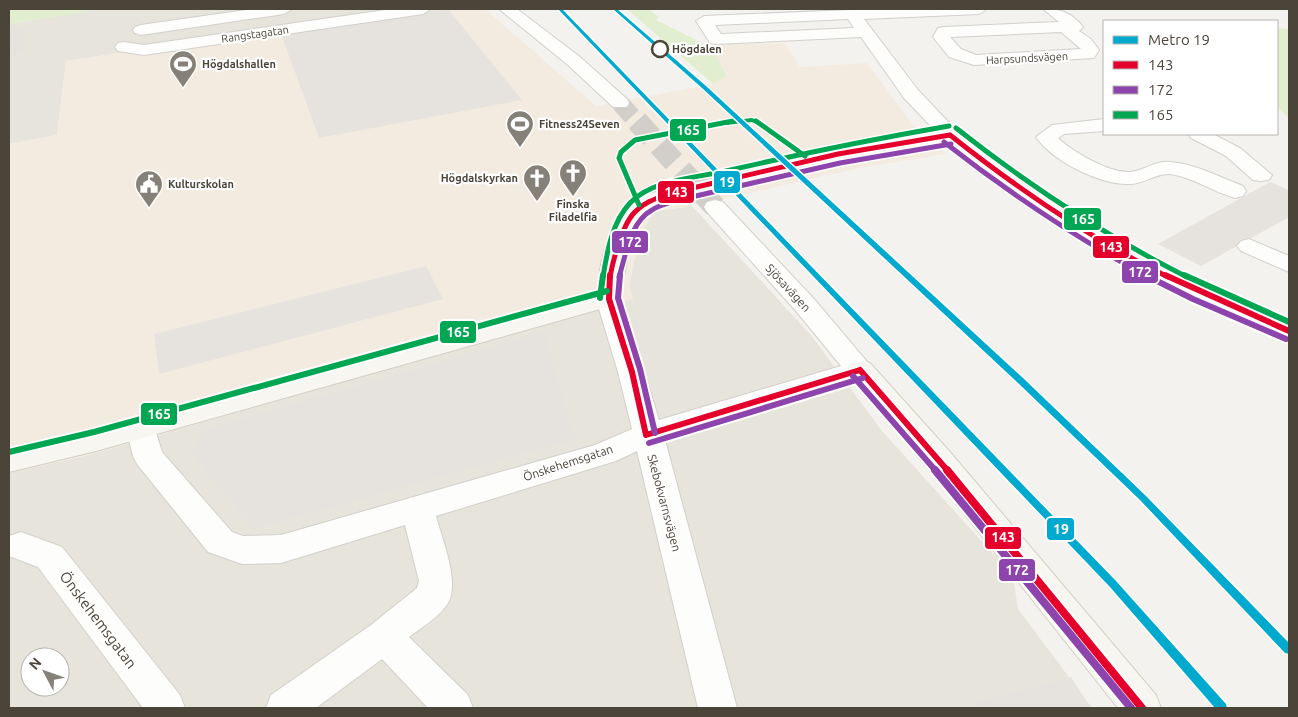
<svg xmlns="http://www.w3.org/2000/svg" width="1298" height="717" viewBox="0 0 1298 717" font-family="Ubuntu,sans-serif">
<rect width="100%" height="100%" fill="#f4f2ee"/>
<!-- residential -->
<path fill="#e7e4dc" fill-rule="evenodd" d="M81 9H409L66 61 57 135 9 144V24L89 11Z
M692 206 811 335 882 431 1013 576 1018 609 1092 708H9V473L81 457 632 298 629 286 634 261 646 224 657 211ZM30 657H60V687H30Z"/>
<!-- commercial -->
<path fill="#f3ebdf" d="M409 9H485L596 106 713 84 727 75 714 53 706 45 785 43 800 67 867 63 913 125 946 154 855 169 692 206 657 211 646 224 634 261 629 286 633 299 81 457 9 473V144L57 135 66 61Z"/>
<!-- green -->
<path fill="#e1eecf" d="M9 9H81L90 11 9 24Z
M627 9H649L659 17 656 20 706 45 714 53 727 76 713 84Z
M1277 28 1289 29V119L1277 106Z"/>
<!-- parking -->
<path fill="#e6e3df" d="M440 9H448L522 100 319 138 281 34Z
M25 28 23 52 9 54V30Z
M1270 182 1289 190V217L1201 266 1158 244Z
M426 266 443 299 159 374 154 334Z
M544 332 575 439 254 529 191 453 207 429Z
M1071 677 1091 708H974L971 703Z"/>
<g fill="none" stroke-linecap="round" stroke-linejoin="round">
<!-- street-tunnel-far1 -->
<path stroke="#d2cfca" stroke-width="18" stroke-dasharray="18 9" stroke-linecap="butt" d="M620 103 638 123"/>
<!-- street-tunnel -->
<path stroke="#d2cfca" stroke-width="22" stroke-dasharray="22 11" stroke-linecap="butt" d="M637 121 715 207"/>
<!-- street casing -->
<g stroke="#d2d0cb" stroke-width="2">
<path id="street" d="M253 9H292L284 14 141 35 135 33 133 30 135 27 141 25Z
M392 9H431L423 14 144 55 118 51 115 47 118 43 124 42 144 45Z
M499 9H517L580 57 627 99 629 103 627 107H613L568 65Z
M875 9H987L979 14 864 19 918 90 957 131 960 135 957 139 950 141 943 139 904 98 861 37 716 44 710 43 696 21 704 16ZM848 19 854 28 721 34 715 25Z
M1043 9C1059 8 1073 13 1083 27L1079 31 1091 39 1099 50 1094 58 974 65 949 57 933 37 938 28 944 27 1059 22ZM1061 32 1081 49 976 55 961 49 950 37Z
M1104 119V131L1064 134 1058 138C1073 152 1109 173 1130 172 1144 171 1155 160 1170 162 1196 164 1219 177 1243 186L1246 191 1243 196 1235 198C1213 192 1193 177 1170 174 1156 173 1144 184 1129 184 1100 185 1052 161 1036 137L1052 125Z
M1188 134H1213L1240 148 1272 175 1269 180 1261 181 1253 180 1226 156 1191 138Z
M715 200 723 202 814 299 874 370 870 377 665 440 737 708H698L637 451 616 461 436 516C442 540 462 585 446 606 437 618 421 628 409 637L468 695 473 708H428L382 659 316 708H266L271 695 371 625 417 588 419 581 405 525 281 563 242 564 208 552 137 464 133 456 126 428 130 420 141 417 152 420 162 452 232 532 243 536 281 535 595 445 632 429 618 372 596 299 600 294 609 291 618 294 622 299 659 420 841 366 796 311 707 212 704 207 707 202Z
M1249 239 1289 256V272L1241 251 1237 246 1241 241Z
M21 532 62 547 180 695 185 708H143L38 567 9 556V536Z"/>
</g>
<!-- secondary casing -->
<g stroke="#d3cfc5" stroke-width="2">
<path id="secondary" d="M950 129 957 131C1060 214 1166 274 1289 321V339C1262 333 1234 319 1208 307 1113 264 1026 209 946 142L838 160 678 198C668 201 658 204 649 210 631 223 627 258 624 278 622 288 623 297 618 304L96 451 9 472V450L96 429 597 294C600 258 610 208 648 194L838 148Z
M860 361 870 363 950 452 1156 695 1161 708H1118L928 468 850 377 846 370 850 363Z"/>
</g>
<!-- street -->
<use href="#street" fill="#fdfdfc" fill-rule="evenodd"/>
<!-- secondary -->
<use href="#secondary" fill="#f7f6f1" fill-rule="evenodd"/>
<!-- bus-1-far2 casing -->
<g stroke="#fff" stroke-width="8">
<path id="bus-1-far2" d="M950 135C1018 189 1089 238 1168 277
M610 277C613 260 623 222 636 211 646 201 658 198 671 193L838 154 950 135"/>
</g>
<!-- bus-1-far1 casing -->
<g stroke="#fff" stroke-width="10">
<path id="bus-1-far1" d="M610 275 609 299 632 372 646 435
M1165 275 1289 331
M860 370 948 471
M646 435 860 370"/>
</g>
<!-- bus-1 casing -->
<g stroke="#fff" stroke-width="12">
<path id="bus-1" d="M947 470 1142 708"/>
</g>
<!-- bus-2-far2 casing -->
<g stroke="#fff" stroke-width="8">
<path id="bus-2-far2" d="M944 142C1009 193 1075 237 1148 277
M619 277C626 255 630 222 652 210 658 206 667 204 674 201L840 163 951 144"/>
</g>
<!-- bus-2-far1 casing -->
<g stroke="#fff" stroke-width="10">
<path id="bus-2-far1" d="M620 275 618 298 640 369 655 433
M1145 275 1193 299 1286 339
M853 376 936 471
M649 443 863 378"/>
</g>
<!-- bus-2 casing -->
<g stroke="#fff" stroke-width="12">
<path id="bus-2" d="M935 470 1131 708"/>
</g>
<!-- bus-3-far2 casing -->
<g stroke="#fff" stroke-width="6">
<path id="bus-3-far2" d="M726 123 752 120 759 123"/>
</g>
<!-- bus-3-far1 casing -->
<g stroke="#fff" stroke-width="8">
<path id="bus-3-far1" d="M756 121 805 156
M956 128C1028 185 1104 235 1187 277
M639 205 619 158 621 152 635 140 733 121
M603 277C607 252 612 222 630 203 653 179 696 178 726 171 800 154 874 139 949 126"/>
</g>
<!-- bus-3 casing -->
<g stroke="#fff" stroke-width="10">
<path id="bus-3" d="M1184 275 1289 322
M600 298 603 275
M9 452 94 432 607 291"/>
</g>
<!-- bus-1-far2 -->
<use href="#bus-1-far2" stroke="#e4002b" stroke-width="5"/>
<!-- bus-1-far1 -->
<use href="#bus-1-far1" stroke="#e4002b" stroke-width="6"/>
<!-- bus-1 -->
<use href="#bus-1" stroke="#e4002b" stroke-width="8"/>
<!-- bus-2-far2 -->
<use href="#bus-2-far2" stroke="#8e44ad" stroke-width="5"/>
<!-- bus-2-far1 -->
<use href="#bus-2-far1" stroke="#8e44ad" stroke-width="6"/>
<!-- bus-2 -->
<use href="#bus-2" stroke="#8e44ad" stroke-width="8"/>
<!-- bus-3-far2 -->
<use href="#bus-3-far2" stroke="#00a651" stroke-width="4"/>
<!-- bus-3-far1 -->
<use href="#bus-3-far1" stroke="#00a651" stroke-width="5"/>
<!-- bus-3 -->
<use href="#bus-3" stroke="#00a651" stroke-width="6"/>
<!-- metro-1 casing -->
<g stroke="#fff" stroke-width="3">
<path id="metro-1" d="M558 9H562L1116 581 1226 704 1227 708H1215L1110 587Z
M613 9H617L706 86 1023 378 1146 496 1289 643V654L1285 653 1140 500 1017 382 702 88Z"/>
</g>
<!-- metro-1 -->
<use href="#metro-1" fill="#00a9ce" fill-rule="evenodd"/>
</g>
<!-- icons -->
<defs>
<g id="stadium-pin" transform="scale(1.4375)"><path d="M0 17L-7.5 6A9.5 9.5 0 1 1 7.5 6Z" fill="#868178" stroke="#fff"/><path d="M0-5a6.5 5 0 1 0 0 10a6.5 5 0 1 0 0-10ZM-3.5-1.8h7v3.6h-7Z" fill="#fff"/></g>
<g id="church-pin" transform="scale(1.4375)"><path d="M0 17L-7.5 6A9.5 9.5 0 1 1 7.5 6Z" fill="#868178" stroke="#fff"/><path d="M-1.2-6h2.4v3.5h3.3v2.4h-3.3V6h-2.4V-.1h-3.3v-2.4h3.3Z" fill="#fff"/></g>
<g id="civic-pin" transform="scale(1.4375)"><path d="M0 17L-7.5 6A9.5 9.5 0 1 1 7.5 6Z" fill="#868178" stroke="#fff"/><path d="M-.6-6.5H3V-4.5H.6V-3L4-1V1h2V6H-6V1h2V-1L-.6-3ZM-1.2 2.5V6h2.4V2.5Z" fill="#fff"/></g>
</defs>
<g fill-rule="evenodd">
<use href="#stadium-pin" x="183" y="64"/>
<use href="#stadium-pin" x="520" y="124"/>
<use href="#church-pin" x="573" y="173"/>
<use href="#church-pin" x="537" y="178"/>
<use href="#civic-pin" x="149" y="184"/>
</g>
<!-- markers -->
<circle fill="#fff" stroke="#4b4439" stroke-width="2.5" cx="660" cy="49" r="8"/>
<g text-anchor="middle" stroke-width="4.5" stroke-linejoin="round" paint-order="stroke">
<!-- far-street labels -->
<g font-size="11" fill="#4b4439" stroke="#fff">
<text transform="translate(255 34) rotate(-8)" y="4">Rangstagatan</text>
<text transform="translate(1027 58) rotate(-3)" y="4">Harpsundsvägen</text>
</g>
<!-- far-stop labels -->
<g font-size="11" font-weight="bold" fill="#4b4439" stroke="#fff" text-anchor="start">
<text x="672" y="53">Högdalen</text>
</g>
<!-- far-poi labels -->
<g font-size="11" font-weight="bold" fill="#4b4439" stroke="#fff" text-anchor="start">
<text x="202" y="68">Högdalshallen</text>
<text x="539" y="128">Fitness24Seven</text>
<text x="518" y="182" text-anchor="end">Högdalskyrkan</text>
<text x="168" y="188">Kulturskolan</text>
<text x="573" y="208" text-anchor="middle">Finska<tspan x="573" dy="13">Filadelfia</tspan></text>
</g>
<!-- street labels -->
<g font-size="12" fill="#4b4439" stroke="#fff">
<text transform="translate(788 288) rotate(47)" y="4">Sjösavägen</text>
<text transform="translate(568 463) rotate(-18)" y="4">Önskehemsgatan</text>
<text transform="translate(664 503) rotate(75)" y="4">Skebokvarnsvägen</text>
</g>
<!-- near-street labels -->
<g font-size="15" fill="#4b4439" stroke="#fff">
<text transform="translate(98 620) rotate(53)" y="5">Önskehemsgatan</text>
</g>
</g>
<g stroke="#fff" stroke-width="2">
<rect x="669" y="118" width="38" height="24" rx="5" fill="#00a651"/>
<rect x="713" y="170" width="28" height="24" rx="5" fill="#00a9ce"/>
<rect x="657" y="180" width="38" height="24" rx="5" fill="#e4002b"/>
<rect x="1063" y="207" width="39" height="24" rx="5" fill="#00a651"/>
<rect x="611" y="230" width="38" height="24" rx="5" fill="#8e44ad"/>
<rect x="1092" y="235" width="38" height="24" rx="5" fill="#e4002b"/>
<rect x="1121" y="260" width="38" height="24" rx="5" fill="#8e44ad"/>
<rect x="439" y="320" width="38" height="24" rx="5" fill="#00a651"/>
<rect x="140" y="402" width="38" height="24" rx="5" fill="#00a651"/>
<rect x="1046" y="517" width="29" height="24" rx="5" fill="#00a9ce"/>
<rect x="984" y="526" width="38" height="24" rx="5" fill="#e4002b"/>
<rect x="998" y="558" width="38" height="24" rx="5" fill="#8e44ad"/>
</g>
<g font-size="14" text-anchor="middle" font-weight="bold" fill="#fff">
<text x="688" y="135">165</text>
<text x="727" y="187">19</text>
<text x="676" y="197">143</text>
<text x="1083" y="224">165</text>
<text x="630" y="247">172</text>
<text x="1111" y="252">143</text>
<text x="1140" y="277">172</text>
<text x="458" y="337">165</text>
<text x="159" y="419">165</text>
<text x="1061" y="534">19</text>
<text x="1003" y="542">143</text>
<text x="1017" y="575">172</text>
</g>
<!-- border -->
<rect width="1298" height="717" fill="none" stroke="#4b4439" stroke-width="20"/>
<!-- legend -->
<rect x="1103" y="20" width="175" height="115" fill="#ffffff" stroke="#b7b4b0"/>
<rect x="1113" y="36" width="25" height="8" fill="#00a9ce" stroke="#b7b4b0"/>
<text x="1148" y="45" font-size="15" fill="#4b4439">Metro 19</text>
<rect x="1113" y="61" width="25" height="8" fill="#e4002b" stroke="#b7b4b0"/>
<text x="1148" y="70" font-size="15" fill="#4b4439">143</text>
<rect x="1113" y="86" width="25" height="8" fill="#8e44ad" stroke="#b7b4b0"/>
<text x="1148" y="95" font-size="15" fill="#4b4439">172</text>
<rect x="1113" y="111" width="25" height="8" fill="#00a651" stroke="#b7b4b0"/>
<text x="1148" y="120" font-size="15" fill="#4b4439">165</text>
<!-- north arrow -->
<g transform="translate(45 672) rotate(311)"><circle r="24" fill="#ffffff" stroke="#b7b4b0"/>
<path d="M0-4L9 19L0 12L-9 19Z" fill="#868178"/>
<text y="-8" font-size="14" font-weight="bold" text-anchor="middle" fill="#4b4439">N</text>
</g>
</svg>
